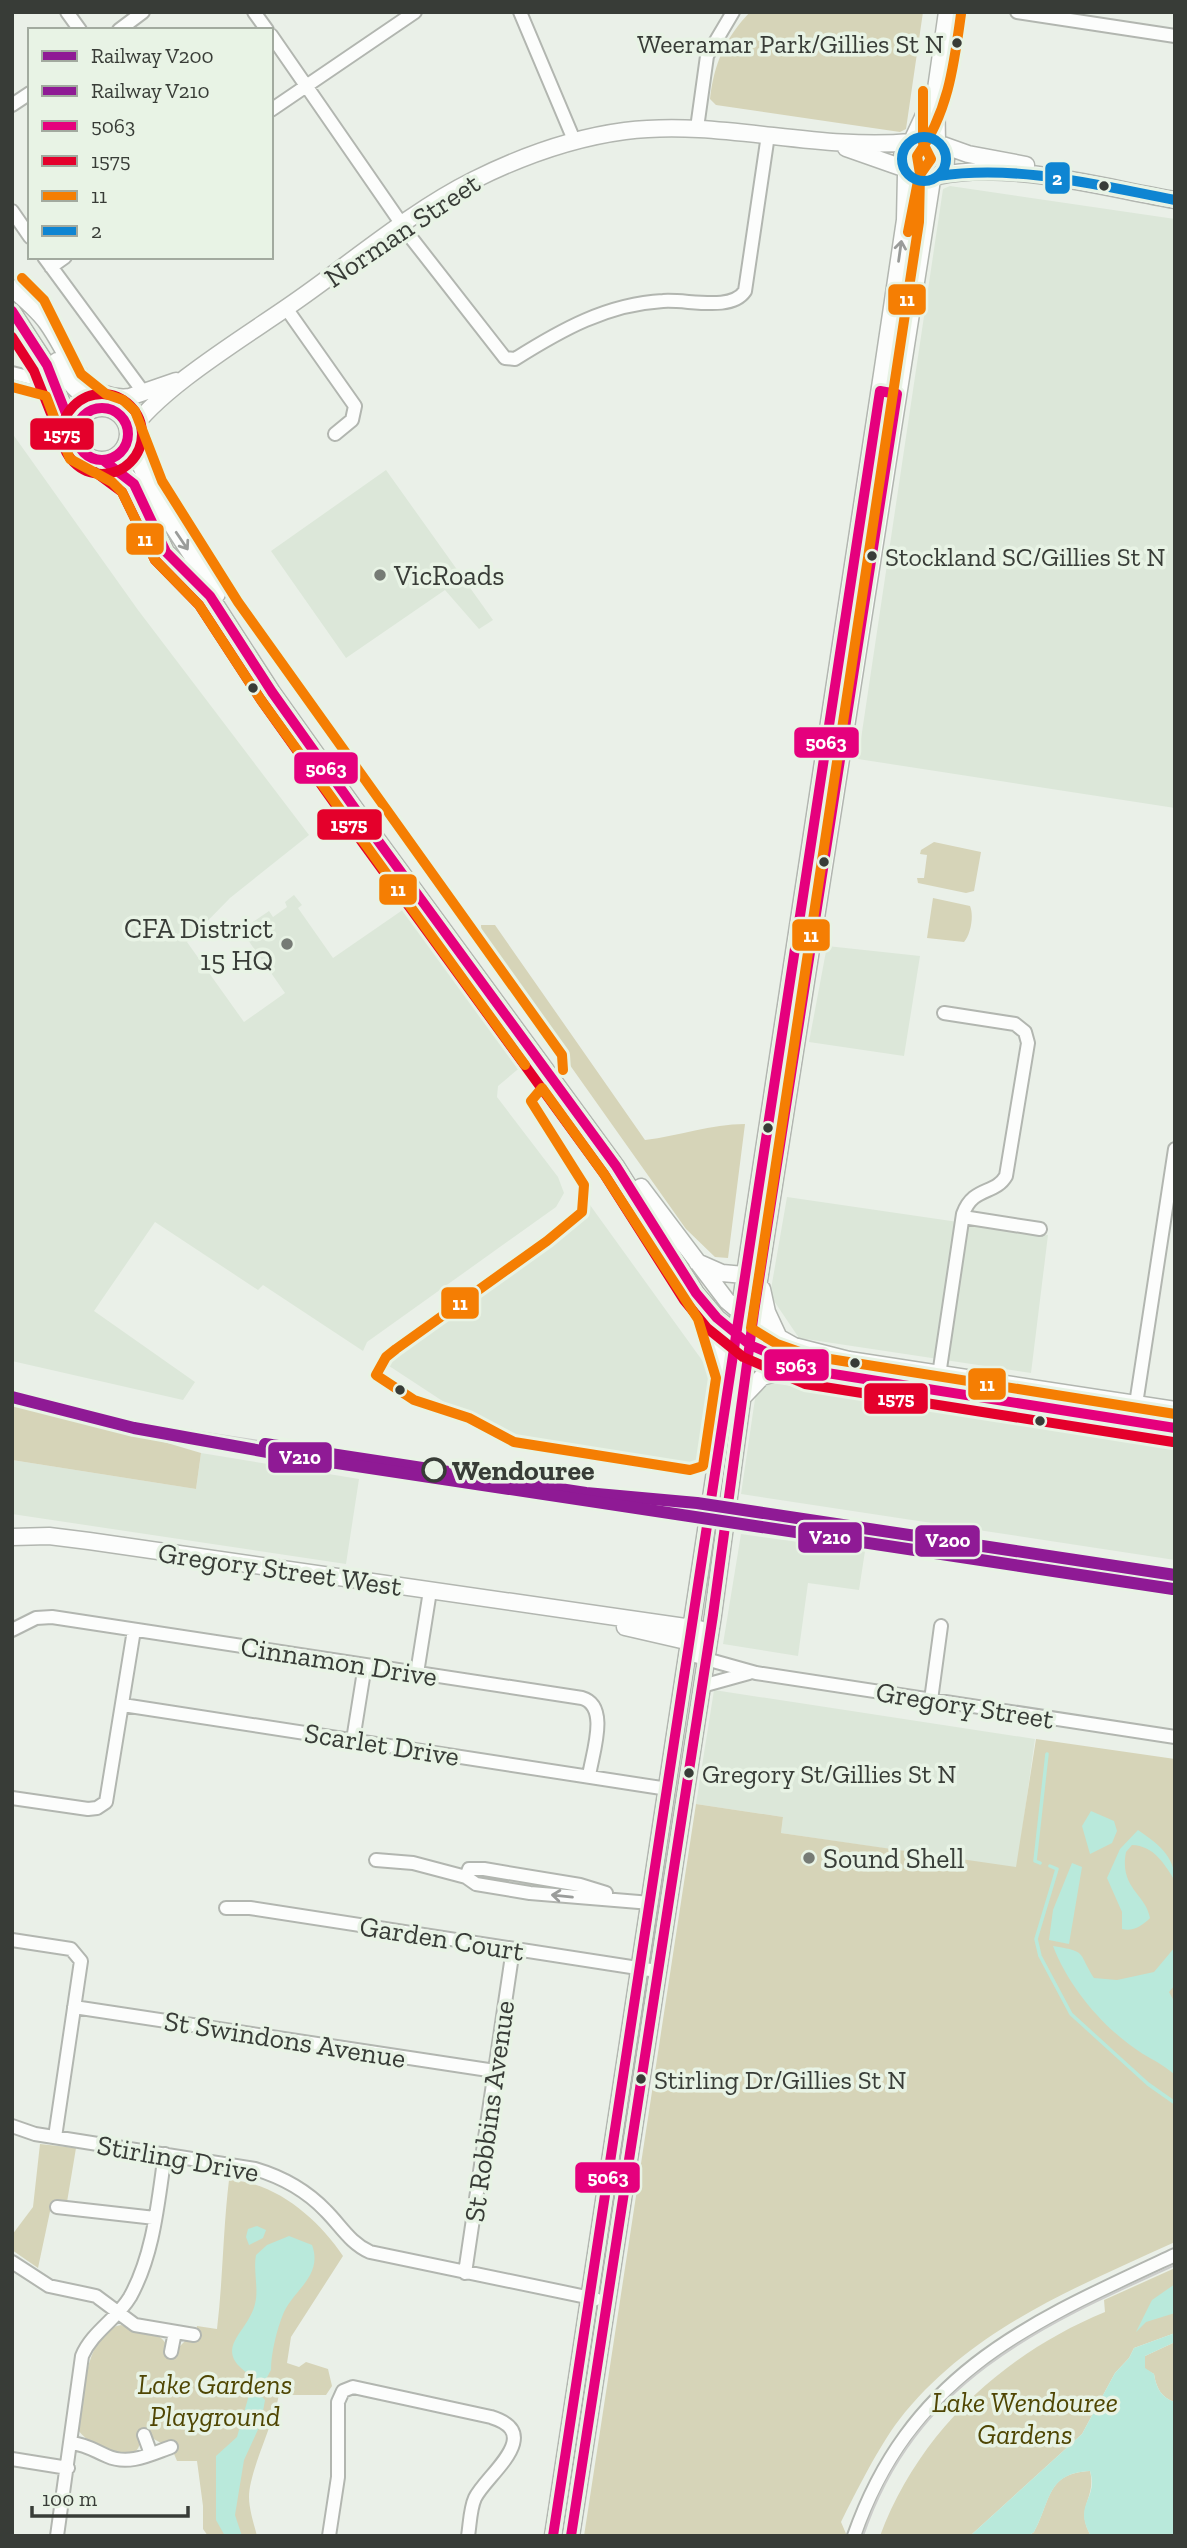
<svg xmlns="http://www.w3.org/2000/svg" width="1187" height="2548" viewBox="0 0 1187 2548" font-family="'Zilla Slab',serif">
<rect width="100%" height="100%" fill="#eaf0e8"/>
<!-- built -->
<path fill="#dce7d9" d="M950 186 1175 219V808L858 759 943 189Z
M12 433 138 610 309 835 230 898 187 942 244 1022 285 993 241 930 269 911 273 917 287 907 285 902 294 895 302 905 298 908 333 958 420 898 529 1050 523 1065 498 1086 497 1097 558 1177 564 1193 556 1207 367 1342 363 1351 263 1285 258 1290 155 1222 94 1311 195 1382 183 1400 12 1361Z
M386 470 493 620 479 629 445 590 346 658 271 551Z
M827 946 920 956 904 1056 809 1042Z
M787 1197 1048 1235 1031 1373 799 1338 770 1295Z
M590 1205 712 1374 698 1476 514 1448 380 1360Z
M771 1383 1175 1443V1560L741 1494 756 1392Z
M201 1453 359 1479 346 1564 12 1514V1460L196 1489Z
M741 1534 865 1551 859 1590 808 1583 798 1656 723 1644Z
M714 1690 1035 1739 1017 1868 781 1833 783 1817 696 1804Z"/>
<!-- green -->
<path fill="#d6d4b8" d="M750 12H923L906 129 900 132 716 105 710 99C714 64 725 38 750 12Z
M934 842 981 852 974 891 966 893 918 883 917 878H924L927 855 920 854 921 850Z
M933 898 970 906C974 915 971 934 964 942L927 938Z
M481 925H495L645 1140C679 1136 711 1124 745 1124L728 1258 715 1257 686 1229 482 941Z
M12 1397 201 1453 196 1489 12 1460Z
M1036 1739 1175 1759V2242C1074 2288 969 2330 899 2420 879 2446 856 2492 841 2522L847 2536H584L696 1804 783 1817 781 1833 1016 1867Z
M40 2144 76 2148 67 2202H52L38 2268 12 2250V2235L33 2207Z
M229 2180C276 2182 318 2219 343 2256L291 2337 287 2363 299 2367 306 2362 328 2369 332 2386 326 2395H279C273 2425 249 2472 249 2497 249 2509 254 2524 257 2536H208L203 2529V2506L197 2461H177L169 2442 161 2443 152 2438 140 2442C136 2472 82 2441 78 2429 83 2400 85 2331 121 2325 136 2332 162 2329 167 2347L178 2348 185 2341 195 2340 197 2326 217 2329C223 2279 223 2230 229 2180Z
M1175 2268V2333L1134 2348 1129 2358 1115 2373 1082 2434 970 2536H880C919 2432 1003 2354 1105 2312L1104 2300Z
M1175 2342V2402C1161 2398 1156 2387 1154 2374L1145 2369V2356Z
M1090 2471C1097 2499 1074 2507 1091 2536H1028L1034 2532C1051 2501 1046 2473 1090 2471Z"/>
<!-- water -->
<path fill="#b9e9db" d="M1091 1811 1114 1821 1117 1831 1112 1843 1090 1854 1082 1826Z
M1138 1830C1157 1843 1175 1856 1175 1881 1164 1863 1154 1846 1132 1845L1126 1852C1119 1888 1146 1894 1150 1918 1142 1926 1133 1932 1122 1929V1912L1107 1878 1120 1849Z
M1072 1863 1082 1867 1069 1944 1049 1940 1053 1910Z
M1053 1946C1088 1952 1077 1951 1094 1978L1117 1980 1154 1972 1175 1947V1985L1169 1992 1175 2003V2075C1165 2066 1155 2061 1143 2054 1105 2030 1069 1988 1053 1946Z
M257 2226 266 2230 263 2238 249 2245 246 2237 248 2229Z
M289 2236 312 2245C323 2275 295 2289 284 2312 277 2328 271 2353 271 2370L266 2379 258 2380C206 2350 247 2336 255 2304 259 2289 253 2271 256 2255L267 2245Z
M1175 2284V2313L1146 2322 1136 2332 1152 2300Z
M1175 2333V2342L1145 2356V2368L1154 2374C1156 2387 1161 2398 1175 2402V2536H1091C1072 2504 1099 2500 1090 2471 1046 2473 1051 2502 1034 2532L1028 2536H970L1082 2434 1115 2373 1129 2358 1134 2348Z
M258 2392 265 2400 261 2423 244 2460 235 2515 242 2536H225L216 2520V2456L237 2437 249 2395Z"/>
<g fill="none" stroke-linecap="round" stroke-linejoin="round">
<!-- stream -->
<path stroke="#b9e9db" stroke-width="3.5" d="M1040 1863 1035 1861 1047 1754
M1050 1866 1057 1869 1036 1939 1040 1956 1071 2014 1148 2084 1175 2103"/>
<!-- minor casing -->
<g stroke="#b2b6b0" stroke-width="16">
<path id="minor" d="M67 12 80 30
M254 12 267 30
M520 12 574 140
M1017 12 1175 36
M119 30 143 12
M271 35 412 239 505 358 515 359C561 330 607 304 663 301 687 299 731 312 745 291L768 135
M12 105 30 93
M271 110 415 12
M697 128 707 56 733 12
M12 211 30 237
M44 257 144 393
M51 267 65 257
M286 308 355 406 352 420 335 434
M12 373 56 384
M963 1217 1040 1229
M939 1375 963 1214C973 1186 995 1195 1006 1176L1028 1043 1025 1032 1015 1024 944 1013
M1136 1404 1175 1149
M12 1630 36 1618 52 1617 582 1698C610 1706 592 1754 589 1776
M688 1654 756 1673 1175 1737
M417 1673 430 1591
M702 1686 749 1673
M931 1700 941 1626
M123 1705 668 1789
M353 1740 365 1665
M12 1798 88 1809 97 1808 106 1802 134 1630
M376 1860 413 1863 466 1877 476 1884 530 1893 651 1903
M466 1877 469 1869H484L580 1885 606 1893
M226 1908H250L657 1971
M12 1940 71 1949 81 1961 55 2137
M74 2007 495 2071
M12 2126 35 2134 255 2169C282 2177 306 2190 326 2211 341 2226 350 2243 370 2252L596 2299
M57 2207 155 2218
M12 2262 49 2286 96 2296 135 2325 194 2335
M465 2273 513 1949
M171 2352 175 2332
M144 2435 151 2454
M72 2443C87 2445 93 2450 107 2456 129 2466 151 2454 171 2447
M12 2459 68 2468
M57 2536 82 2356C92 2332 117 2319 130 2297 154 2254 158 2201 165 2154
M329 2536 338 2477V2402L343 2391 353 2387 491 2417C546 2434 486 2475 475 2498 470 2509 470 2524 468 2536
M854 2536C911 2373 1029 2323 1175 2255"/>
</g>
<!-- major casing -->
<g stroke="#b2b6b0" stroke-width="19">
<path id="major" d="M902 159a22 22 0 1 1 44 0a22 22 0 1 1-44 0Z
M912 141 936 89
M937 142 936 89 947 12
M940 144 968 154 1026 165
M846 148 903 168
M938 176C1007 160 1104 188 1175 200
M12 288C24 299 38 310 47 323 70 355 82 403 131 397
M12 311 47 365 74 434
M57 361C66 383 80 394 99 407
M121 400 176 381
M76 434a26 26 0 1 1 52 0a26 26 0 1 1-52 0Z
M129 433C161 386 250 334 299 299 356 259 412 211 474 180 522 156 572 138 625 131 721 119 815 151 911 142
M128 437 157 502 217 594
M103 460 125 474 134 484 166 552 210 596 272 692 368 827 616 1166 696 1293 717 1318 750 1345 808 1370 1175 1428
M641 1187 727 1301 753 1323 794 1346 849 1360 1175 1410
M697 1262 722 1273 744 1275
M762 1289 767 1312 780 1340
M712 1315 728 1371
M742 1398 762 1377 796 1367
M12 1537 49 1536 89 1541 699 1629
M625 1627 699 1644
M553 2536 884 361 905 220 906 174
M571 2536 713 1615 754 1312 932 180"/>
</g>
<!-- minor -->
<use href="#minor" stroke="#fcfdfc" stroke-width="12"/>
<!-- major -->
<use href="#major" stroke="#fcfdfc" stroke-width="16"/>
<!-- tram -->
<path stroke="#cbccca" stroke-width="2" d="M863 2536C915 2382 1037 2327 1175 2265"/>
<!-- rail casing -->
<g stroke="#cbccca" stroke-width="6">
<path id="rail" d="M119 1422 265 1444"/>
</g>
<!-- rail -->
<use href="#rail" stroke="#e8f3e5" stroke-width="3.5" stroke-dasharray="10" stroke-linecap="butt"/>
<!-- bus-1 casing -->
<g stroke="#e8f3e5" stroke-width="16">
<path id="bus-1" d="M12 311 47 365 74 434
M76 434a26 26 0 1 1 52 0a26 26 0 1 1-52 0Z
M103 460 134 484 166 552 210 596 272 692 368 827 616 1166 696 1293 717 1318 750 1345 808 1370 1175 1428
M553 2536 880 391 897 394 754 1312 713 1615 571 2536"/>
</g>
<!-- bus-2 casing -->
<g stroke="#e8f3e5" stroke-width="16">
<path id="bus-2" d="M12 337 34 371 61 439
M62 434a40 40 0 1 1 80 0a40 40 0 1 1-80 0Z
M95 472 122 492 155 560 199 605 261 700 357 835 604 1174 684 1300 707 1328 743 1357 805 1384 1173 1442"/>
</g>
<!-- bus-3 casing -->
<g stroke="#e8f3e5" stroke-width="16">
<path id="bus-3" d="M961 14C954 65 948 114 917 156L920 174 919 222 751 1328 777 1344 811 1356 1175 1414
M908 232 919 176 931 159 923 143V91
M22 278 44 300 81 374 106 394 123 400 135 411 162 481 238 602 562 1055 563 1070
M12 387 46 396 70 459 112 482 122 492 155 560 199 605 261 700 525 1065
M542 1088 604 1174 698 1319 716 1378 703 1466 690 1470 514 1442 469 1418 414 1400 376 1375 386 1357 396 1349 547 1241 582 1212 584 1185 531 1101Z"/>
</g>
<!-- bus-4 casing -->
<g stroke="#e8f3e5" stroke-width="16">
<path id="bus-4" d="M902 159a22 22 0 1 1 44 0a22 22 0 1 1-44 0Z
M938 176C1018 164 1096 185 1175 200"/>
</g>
<!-- bus-1 -->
<use href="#bus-1" stroke="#e5007d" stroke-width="10"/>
<!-- bus-2 -->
<use href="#bus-2" stroke="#e4002b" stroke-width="10"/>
<!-- bus-3 -->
<use href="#bus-3" stroke="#f57e03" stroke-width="10"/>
<!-- bus-4 -->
<use href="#bus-4" stroke="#0e85d2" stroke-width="10"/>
<!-- rail-1 casing -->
<g stroke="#e8f3e5" stroke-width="18">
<path id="rail-1" d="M265 1444 586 1493 697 1503 1175 1575"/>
</g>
<!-- rail-2 casing -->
<g stroke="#e8f3e5" stroke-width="18">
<path id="rail-2" d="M12 1397 134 1428 284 1455 1173 1589"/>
</g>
<!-- rail-1 -->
<use href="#rail-1" stroke="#8f1a95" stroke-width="12"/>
<!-- rail-2 -->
<use href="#rail-2" stroke="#8f1a95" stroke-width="12"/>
</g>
<!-- one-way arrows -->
<defs><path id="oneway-shaft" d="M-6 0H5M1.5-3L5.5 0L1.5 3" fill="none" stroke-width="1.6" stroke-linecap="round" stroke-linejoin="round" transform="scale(1.75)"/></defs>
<g stroke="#9a9c9a">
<use href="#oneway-shaft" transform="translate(900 251) rotate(-82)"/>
<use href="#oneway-shaft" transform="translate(182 541) rotate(56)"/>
<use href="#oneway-shaft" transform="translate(562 1896) rotate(-174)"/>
</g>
<!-- markers -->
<g fill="#383c37" stroke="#e8f3e5" stroke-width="2.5">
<circle cx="957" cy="43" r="6"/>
<circle cx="1104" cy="186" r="6"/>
<circle cx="872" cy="556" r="6"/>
<circle cx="253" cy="688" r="6"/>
<circle cx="824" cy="862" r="6"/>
<circle cx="768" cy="1128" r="6"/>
<circle cx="855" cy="1363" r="6"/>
<circle cx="400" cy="1390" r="6"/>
<circle cx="1040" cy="1421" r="6"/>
<circle cx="689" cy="1773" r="6"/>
<circle cx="641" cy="2079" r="6"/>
</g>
<g fill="#767b75" stroke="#e8f3e5" stroke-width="2.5">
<circle cx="380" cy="575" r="7"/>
<circle cx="287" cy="944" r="7"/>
<circle cx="809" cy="1858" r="7"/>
</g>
<circle fill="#e8f3e5" stroke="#383c37" stroke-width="3.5" cx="434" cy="1470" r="11"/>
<g text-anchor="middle" stroke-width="7" stroke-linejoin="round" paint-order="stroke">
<!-- bus labels -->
<g font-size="26" fill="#383c37" stroke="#e8f3e5" text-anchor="start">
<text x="944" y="53" text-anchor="end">Weeramar Park/Gillies St N</text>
<text x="885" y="566">Stockland SC/Gillies St N</text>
<text x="702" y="1783">Gregory St/Gillies St N</text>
<text x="654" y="2089">Stirling Dr/Gillies St N</text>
</g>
<!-- street labels -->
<g font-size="28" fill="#383c37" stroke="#e8f3e5">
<text transform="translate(402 230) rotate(-34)" y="10">Norman Street</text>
<text transform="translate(280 1569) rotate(8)" y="10">Gregory Street West</text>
<text transform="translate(339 1661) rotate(9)" y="10">Cinnamon Drive</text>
<text transform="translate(965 1705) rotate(9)" y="10">Gregory Street</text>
<text transform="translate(382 1744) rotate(9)" y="10">Scarlet Drive</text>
<text transform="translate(442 1938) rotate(9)" y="10">Garden Court</text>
<text transform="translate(285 2039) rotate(9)" y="10">St Swindons Avenue</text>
<text transform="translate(489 2111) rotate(-82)" y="10">St Robbins Avenue</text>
<text transform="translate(178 2158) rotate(10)" y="10">Stirling Drive</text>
</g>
<!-- poi labels -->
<g font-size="28" fill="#383c37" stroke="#e8f3e5" text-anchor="start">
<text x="394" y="585">VicRoads</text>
<text x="273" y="938" text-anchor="end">CFA District<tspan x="273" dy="32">15 HQ</tspan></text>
<text x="823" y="1868">Sound Shell</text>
</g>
<!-- stop labels -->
<g font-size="28" font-weight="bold" fill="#383c37" stroke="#e8f3e5" text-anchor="start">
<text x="452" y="1480">Wendouree</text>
</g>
<!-- park labels -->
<g font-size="28" font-style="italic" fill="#4f4603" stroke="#e8f3e5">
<text x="215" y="2394">Lake Gardens<tspan x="215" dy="32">Playground</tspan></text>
<text x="1025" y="2412">Lake Wendouree<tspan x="1025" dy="32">Gardens</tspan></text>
</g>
</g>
<g stroke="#e8f3e5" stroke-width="2.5">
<rect x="1044" y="161" width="27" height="34" rx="7" fill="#0e85d2"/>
<rect x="887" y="283" width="40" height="33" rx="7" fill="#f57e03"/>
<rect x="29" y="417" width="66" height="34" rx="7" fill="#e4002b"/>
<rect x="125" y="522" width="40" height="34" rx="7" fill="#f57e03"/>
<rect x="793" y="726" width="67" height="33" rx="7" fill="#e5007d"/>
<rect x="293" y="751" width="66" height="34" rx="7" fill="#e5007d"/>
<rect x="316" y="808" width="67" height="33" rx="7" fill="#e4002b"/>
<rect x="378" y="873" width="40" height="33" rx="7" fill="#f57e03"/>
<rect x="791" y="918" width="40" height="34" rx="7" fill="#f57e03"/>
<rect x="440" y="1286" width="40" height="34" rx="7" fill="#f57e03"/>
<rect x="763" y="1348" width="67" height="34" rx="7" fill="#e5007d"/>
<rect x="967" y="1367" width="40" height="34" rx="7" fill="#f57e03"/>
<rect x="863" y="1382" width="66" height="33" rx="7" fill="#e4002b"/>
<rect x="267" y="1441" width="66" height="33" rx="7" fill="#8f1a95"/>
<rect x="797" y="1521" width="66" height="33" rx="7" fill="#8f1a95"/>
<rect x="914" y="1524" width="67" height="34" rx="7" fill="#8f1a95"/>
<rect x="574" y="2161" width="67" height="33" rx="7" fill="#e5007d"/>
</g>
<g font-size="19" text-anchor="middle" font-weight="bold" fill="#fff">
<text x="1057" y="185">2</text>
<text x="907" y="306">11</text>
<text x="62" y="441">1575</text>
<text x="145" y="546">11</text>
<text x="826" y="749">5063</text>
<text x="326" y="775">5063</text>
<text x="349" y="831">1575</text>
<text x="398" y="896">11</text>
<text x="811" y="942">11</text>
<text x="460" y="1310">11</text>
<text x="796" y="1372">5063</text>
<text x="987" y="1391">11</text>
<text x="896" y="1405">1575</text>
<text x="300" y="1464">V210</text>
<text x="830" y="1544">V210</text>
<text x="948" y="1547">V200</text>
<text x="608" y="2184">5063</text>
</g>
<!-- border -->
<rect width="1187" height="2548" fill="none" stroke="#383c37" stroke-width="28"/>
<!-- legend -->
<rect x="28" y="28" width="245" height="231" fill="#e8f3e5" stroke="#a2aa9f" stroke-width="2"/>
<rect x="42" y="51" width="35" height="10" fill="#8f1a95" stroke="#a2aa9f" stroke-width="2"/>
<text x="91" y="63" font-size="21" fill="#383c37">Railway V200</text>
<rect x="42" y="86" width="35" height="10" fill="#8f1a95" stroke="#a2aa9f" stroke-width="2"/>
<text x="91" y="98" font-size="21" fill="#383c37">Railway V210</text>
<rect x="42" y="121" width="35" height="10" fill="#e5007d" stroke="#a2aa9f" stroke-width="2"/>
<text x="91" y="133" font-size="21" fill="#383c37">5063</text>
<rect x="42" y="156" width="35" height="10" fill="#e4002b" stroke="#a2aa9f" stroke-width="2"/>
<text x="91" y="168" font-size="21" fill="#383c37">1575</text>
<rect x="42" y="191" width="35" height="10" fill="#f57e03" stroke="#a2aa9f" stroke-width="2"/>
<text x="91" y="203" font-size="21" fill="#383c37">11</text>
<rect x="42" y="226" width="35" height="10" fill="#0e85d2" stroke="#a2aa9f" stroke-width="2"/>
<text x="91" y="238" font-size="21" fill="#383c37">2</text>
<!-- scale -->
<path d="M32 2506v10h156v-10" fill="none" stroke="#383c37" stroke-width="3.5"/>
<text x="42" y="2506" font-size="21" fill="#383c37" stroke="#e8f3e5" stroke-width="5" paint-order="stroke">100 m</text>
</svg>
